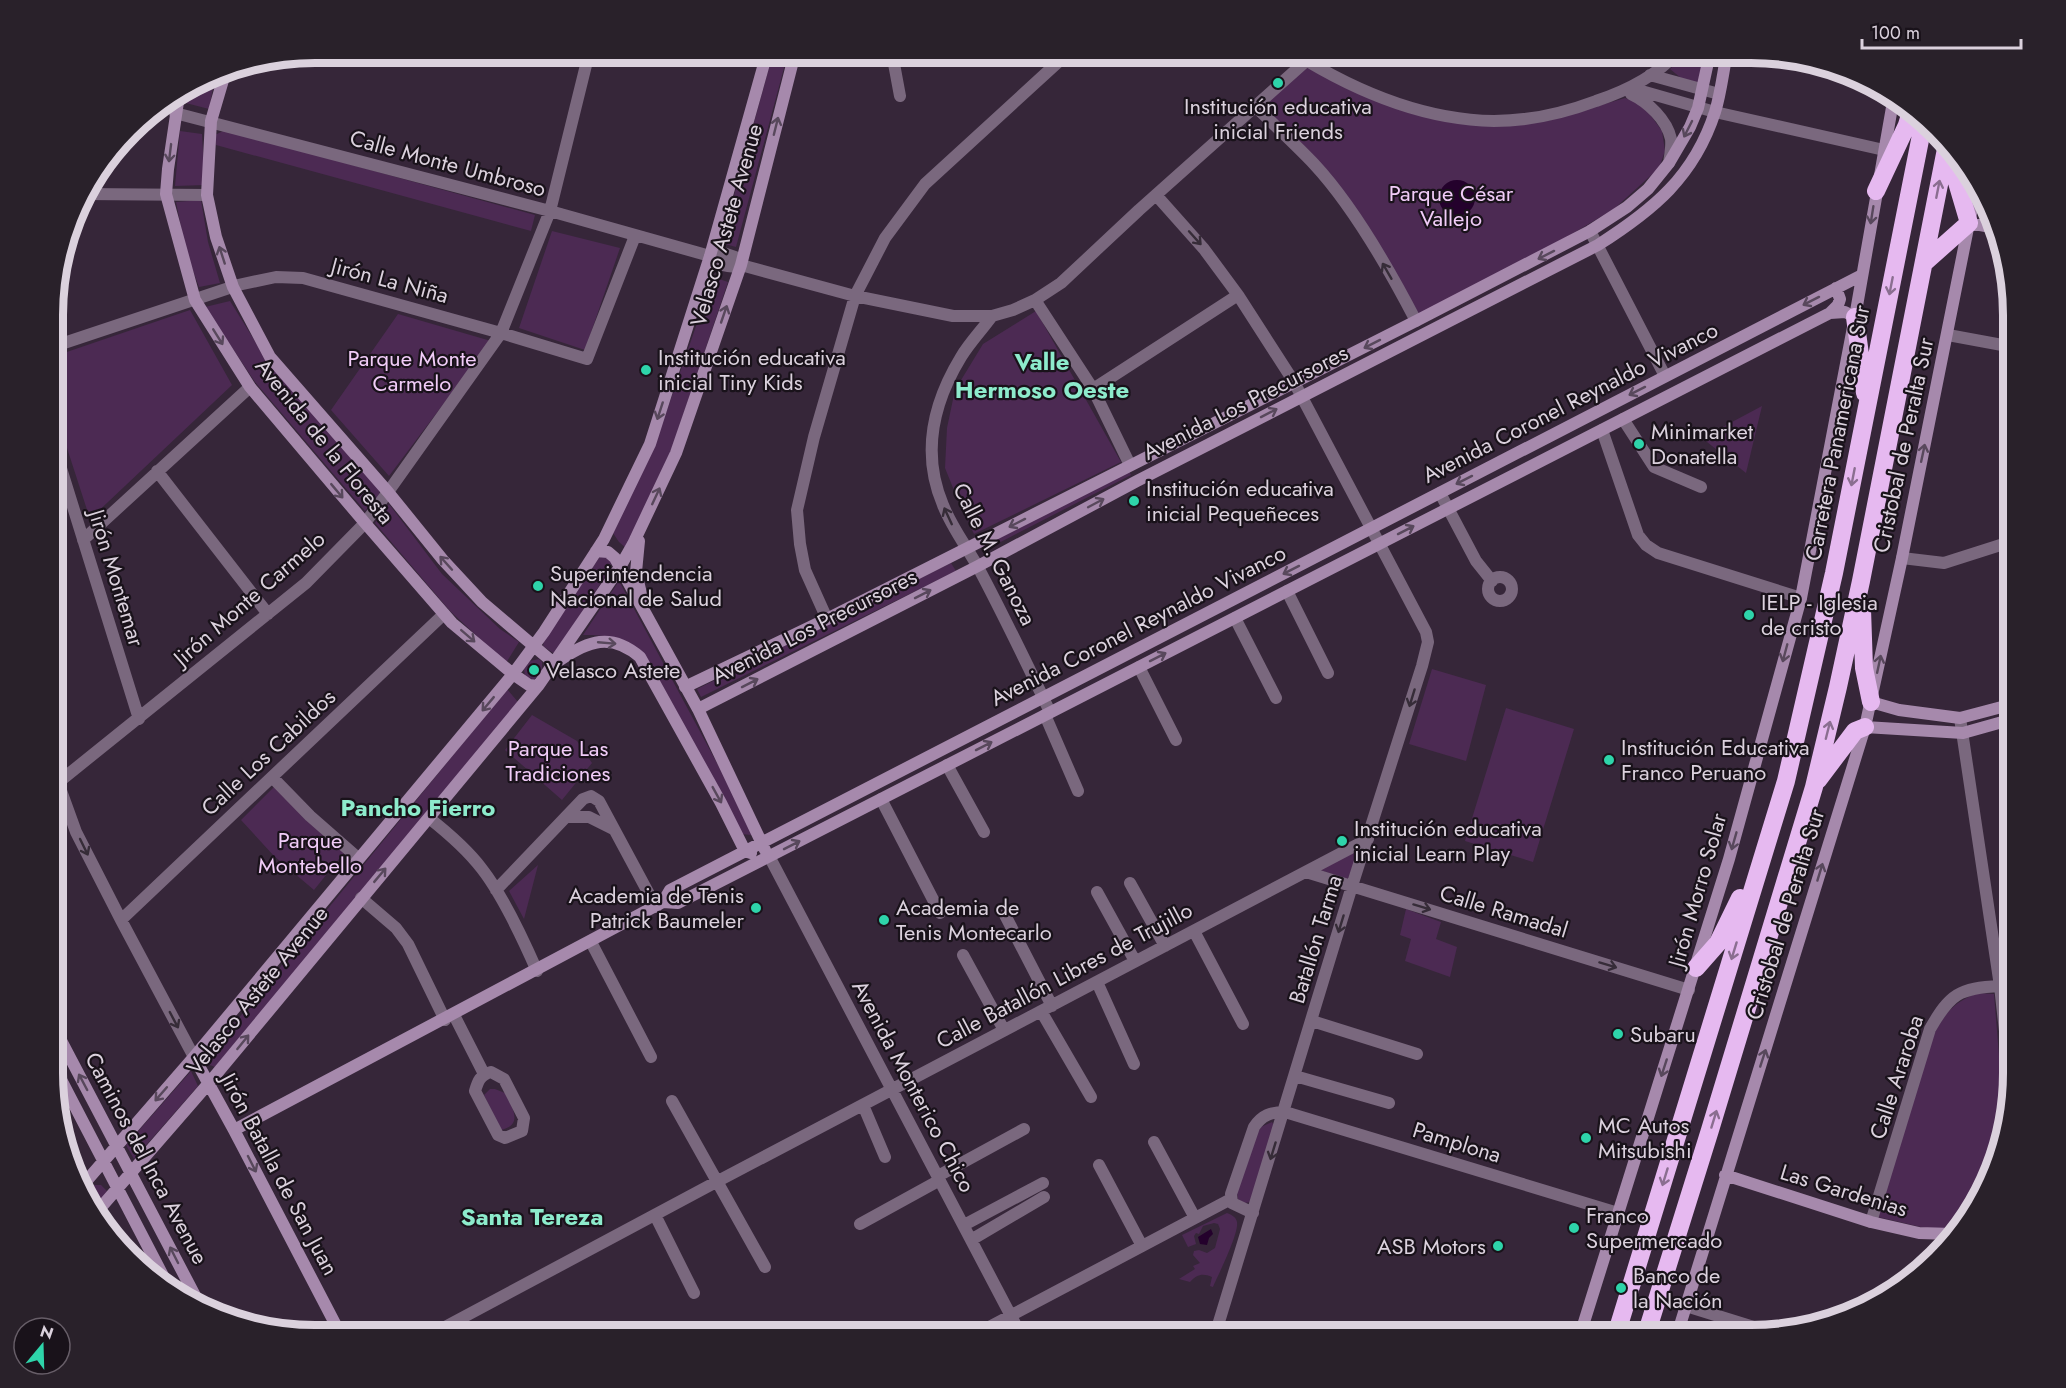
<svg xmlns="http://www.w3.org/2000/svg" width="2066" height="1388" viewBox="0 0 2066 1388" font-family="Jost,sans-serif">
<rect width="100%" height="100%" fill="#362639"/>
<!-- green -->
<path fill="#4c2a53" d="M773 53H788L736 247 721 243Z
M1686 53H1706L1698 83 1681 78 1670 69Z
M1306 67 1399 109 1547 121 1625 98 1637 102 1649 113 1662 131 1665 151 1659 168 1614 209 1523 263 1419 316 1363 223 1263 105Z
M216 72 209 109 182 102 185 91Z
M225 130 535 215 531 231 216 145 215 135Z
M180 131 202 134 205 185 175 186Z
M201 200 208 242 220 283 199 287 186 252 176 202Z
M552 231 620 248 585 350 519 328Z
M713 277 728 282 672 448 626 548 619 542 613 533 657 439Z
M230 301 268 362 378 487 380 494 365 511 255 382 205 307Z
M190 310 232 385 90 519 55 411V356Z
M1036 311 1121 462 974 534 960 505 945 468 947 428 955 390 983 344Z
M398 314 491 341 389 476 331 410Z
M1762 406 1746 473 1702 438Z
M1129 471 1131 475 987 549 984 543Z
M389 504 442 574 500 629 519 642 506 663 450 611 375 523Z
M604 556 611 562 610 569 556 652 553 653 543 646 544 640 599 558Z
M951 563 956 571 701 697 697 689Z
M619 581 753 830 751 835 742 834 645 657C629 637 607 635 583 635Z
M539 659 542 662V670L534 680 525 676 524 669 530 661Z
M1432 669 1486 685 1466 761 1409 744Z
M507 689 518 702 215 1067 207 1064V1057Z
M1506 708 1574 729 1533 862 1465 841Z
M532 715 577 741 592 763 562 800 505 750Z
M277 784 347 849 314 890 274 856 241 820Z
M1359 849 1348 879 1320 870Z
M538 865 524 919 509 891Z
M1406 909 1441 922 1436 939 1457 947 1450 977 1405 961 1411 939 1400 935Z
M1978 993 1994 994 2005 1129 2000 1157 1969 1219 1959 1229 1925 1228 1878 1217 1934 1034C1946 1012 1954 1002 1978 993Z
M191 1071 198 1086 134 1159 126 1145Z
M490 1089H495L505 1093C512 1107 524 1125 501 1130L484 1095Z
M1272 1122 1275 1128 1252 1202 1244 1203 1238 1199 1237 1192 1258 1132 1261 1127Z
M94 1185H101L107 1191 105 1197 93 1210 88 1204 85 1195Z
M1227 1213C1232 1215 1236 1217 1237 1222 1239 1234 1218 1275 1213 1287L1210 1286 1212 1277C1203 1273 1197 1274 1190 1282L1179 1279 1195 1269 1193 1266 1200 1263 1193 1255 1194 1251 1199 1250 1207 1253 1215 1248 1220 1229 1218 1224 1214 1223 1203 1226 1199 1234 1196 1233 1194 1236 1196 1244 1188 1247 1182 1235Z"/>
<!-- water -->
<path fill="#24012c" d="M1439 198a18 18 0 1 1 36 0a18 18 0 1 1-36 0Z
M1211 1229 1213 1234 1209 1238 1207 1245 1200 1244 1198 1237Z"/>
<g fill="none" stroke-linecap="round" stroke-linejoin="round">
<!-- street -->
<path stroke="#7a687e" stroke-width="12" d="M892 53 900 96
M1294 53C1353 90 1423 120 1494 121 1529 121 1564 113 1596 101 1626 91 1655 77 1677 53
M1650 75 1719 94
M1631 88 1715 112 1884 150
M1631 94C1648 102 1667 120 1671 139 1672 147 1670 156 1669 163
M1255 106C1274 125 1295 144 1314 164 1354 207 1389 269 1416 321
M175 113 550 211 710 256C718 265 729 269 741 265L855 296 953 316H992L1013 310 1035 300 1061 283 1139 210 1315 53
M84 194 207 195
M1156 195 1204 249 1238 295 1294 382 1426 632 1428 642 1422 666 1352 886 1215 1335
M1590 231 1665 376
M710 256 720 252 735 257 741 265
M1035 300 1093 389 1130 465
M992 316C982 330 970 342 961 357 933 403 921 453 943 505 952 528 967 547 979 569 1004 616 1027 664 1050 712
M1948 335 2013 347
M55 346 238 285 276 277 303 278 501 333 587 359 635 236
M1093 389 1238 295
M1623 419 1654 467 1701 487
M1602 430 1638 535 1646 545 1658 553 1801 598
M55 449 139 719
M157 471 268 614
M1440 493 1476 561 1492 581
M83 540 250 387
M1902 558 1944 563 2013 541
M1488 589a12 12 0 1 1 24 0a12 12 0 1 1-24 0Z
M1287 591 1328 673
M1235 618 1276 698
M827 619 805 570 800 544 797 510 814 437 855 296 885 238 925 184 1068 53
M1139 667 1176 740
M1045 715 1078 791
M1960 718 2000 986 2012 1094
M947 765 984 832
M55 774 76 832 121 920 194 1057
M272 777 310 816 358 858
M55 785 306 583 365 523 388 492 501 333 550 211 589 53
M881 799 940 913
M566 817H589L613 829
M429 818C448 833 467 849 482 869 503 896 523 939 537 971
M769 856 1021 1335
M1306 872 1689 990
M1130 883 1165 946
M496 890 583 799 591 796 599 801 656 907
M1097 892 1135 961
M361 898 396 928 408 944 445 1020
M1005 915 1052 1006
M121 920 444 614
M1194 931 1243 1024
M591 942 651 1057
M963 955 1004 1030
M1097 982 1134 1064
M1041 1011 1091 1097
M454 1015 484 1074
M1312 1021 1417 1054
M491 1072 504 1079 524 1118 522 1131 505 1138 498 1135 475 1091C478 1081 480 1075 491 1072Z
M1295 1076 1389 1103
M672 1101 765 1267
M863 1105 885 1157
M1154 1142 1195 1218
M1099 1165 1142 1246
M938 1176 1024 1129
M1253 1213 1232 1203 1231 1194 1254 1127C1262 1115 1271 1112 1285 1112L1618 1213
M655 1215 694 1293
M1871 1222 1930 1029C1950 994 1959 988 2000 986
M860 1224 940 1180
M964 1225 1043 1183
M971 1240 1044 1197
M1686 1306 1773 1333
M430 1335 718 1181 1368 839
M974 1335 1231 1199"/>
<!-- secondary -->
<path stroke="#a689ac" stroke-width="12" d="M226 70 211 121 207 195 216 237 233 287 270 357 388 492 443 560 482 602 555 664
M179 95 168 169 166 194 195 300 250 387 365 523 452 623 513 674 529 685 538 686
M1969 223 1991 227
M1830 313 1838 305 1840 299 1836 288
M639 541 636 572 642 598
M596 551 608 552 615 558 698 709 765 850
M560 660C588 641 611 632 640 657L721 803 745 851 751 853
M685 687 827 619 1416 321 1590 231 1627 207 1648 189 1669 163 1690 127 1698 108 1710 53
M1871 702 1899 710 1960 718 2013 704
M698 709 978 566 1137 481 1598 245C1653 210 1694 177 1715 112 1721 93 1723 72 1727 53
M1865 727 1963 733 2013 719
M663 902 670 890 1862 275
M55 1029 201 1307
M194 1057 234 1130 341 1335
M55 1068 172 1293
M234 1130 663 902 678 903 1830 313 1845 312 1855 317
M1725 1175 1871 1222 1919 1233 1953 1234
M82 1186 194 1057 513 674 544 632 604 539 650 444 710 256 767 53
M96 1213 209 1083 538 686 620 567 633 544 676 453 741 265 795 53
M1580 1335 1729 859 1801 598 1855 317 1894 96
M1677 1335 1865 727 1902 558 1977 183"/>
<!-- highway -->
<path stroke="#e6b9f0" stroke-width="18" d="M1876 191 1907 125 1911 112
M1924 263 1969 223 1948 152
M1855 317 1865 393
M1862 609 1864 668 1871 702
M1818 780 1855 731 1865 727
M1696 968 1718 943 1740 898
M1616 1335 1786 781 1834 573 1923 125
M1646 1335 1710 1130 1814 787 1838 687 1861 581 1946 149"/>
</g>
<!-- one-way arrows -->
<defs><path id="oneway-shaft" d="M-6 0H5M1.5-3L5.5 0L1.5 3" fill="none" stroke-width="1.6" stroke-linecap="round" stroke-linejoin="round" transform="scale(1.5)"/></defs>
<g stroke="#58485c">
<use href="#oneway-shaft" transform="translate(776 126) rotate(-76)"/>
<use href="#oneway-shaft" transform="translate(1688 129) rotate(117)"/>
<use href="#oneway-shaft" transform="translate(170 153) rotate(97)"/>
<use href="#oneway-shaft" transform="translate(1872 215) rotate(99)"/>
<use href="#oneway-shaft" transform="translate(222 255) rotate(-108)"/>
<use href="#oneway-shaft" transform="translate(1546 255) rotate(153)"/>
<use href="#oneway-shaft" transform="translate(1811 301) rotate(153)"/>
<use href="#oneway-shaft" transform="translate(724 314) rotate(-71)"/>
<use href="#oneway-shaft" transform="translate(218 337) rotate(58)"/>
<use href="#oneway-shaft" transform="translate(1372 344) rotate(153)"/>
<use href="#oneway-shaft" transform="translate(1637 391) rotate(153)"/>
<use href="#oneway-shaft" transform="translate(660 411) rotate(108)"/>
<use href="#oneway-shaft" transform="translate(1269 413) rotate(-27)"/>
<use href="#oneway-shaft" transform="translate(1923 453) rotate(-78)"/>
<use href="#oneway-shaft" transform="translate(1464 480) rotate(153)"/>
<use href="#oneway-shaft" transform="translate(337 491) rotate(50)"/>
<use href="#oneway-shaft" transform="translate(656 496) rotate(-65)"/>
<use href="#oneway-shaft" transform="translate(1096 503) rotate(-28)"/>
<use href="#oneway-shaft" transform="translate(1017 523) rotate(153)"/>
<use href="#oneway-shaft" transform="translate(1406 530) rotate(-27)"/>
<use href="#oneway-shaft" transform="translate(446 563) rotate(-132)"/>
<use href="#oneway-shaft" transform="translate(1291 570) rotate(153)"/>
<use href="#oneway-shaft" transform="translate(923 594) rotate(-27)"/>
<use href="#oneway-shaft" transform="translate(468 636) rotate(41)"/>
<use href="#oneway-shaft" transform="translate(607 643) rotate(5)"/>
<use href="#oneway-shaft" transform="translate(1785 653) rotate(105)"/>
<use href="#oneway-shaft" transform="translate(1158 657) rotate(-27)"/>
<use href="#oneway-shaft" transform="translate(1879 664) rotate(-78)"/>
<use href="#oneway-shaft" transform="translate(750 683) rotate(-27)"/>
<use href="#oneway-shaft" transform="translate(488 704) rotate(130)"/>
<use href="#oneway-shaft" transform="translate(984 746) rotate(-27)"/>
<use href="#oneway-shaft" transform="translate(717 795) rotate(61)"/>
<use href="#oneway-shaft" transform="translate(1734 841) rotate(106)"/>
<use href="#oneway-shaft" transform="translate(792 845) rotate(-27)"/>
<use href="#oneway-shaft" transform="translate(1820 872) rotate(-73)"/>
<use href="#oneway-shaft" transform="translate(380 875) rotate(-50)"/>
<use href="#oneway-shaft" transform="translate(243 1042) rotate(-51)"/>
<use href="#oneway-shaft" transform="translate(1763 1058) rotate(-72)"/>
<use href="#oneway-shaft" transform="translate(1664 1068) rotate(108)"/>
<use href="#oneway-shaft" transform="translate(83 1082) rotate(-118)"/>
<use href="#oneway-shaft" transform="translate(161 1094) rotate(131)"/>
<use href="#oneway-shaft" transform="translate(252 1164) rotate(63)"/>
<use href="#oneway-shaft" transform="translate(174 1255) rotate(-117)"/>
</g>
<g stroke="#8a6e90">
<use href="#oneway-shaft" transform="translate(1938 189) rotate(-79)"/>
<use href="#oneway-shaft" transform="translate(1891 286) rotate(101)"/>
<use href="#oneway-shaft" transform="translate(1853 477) rotate(101)"/>
<use href="#oneway-shaft" transform="translate(1828 730) rotate(-76)"/>
<use href="#oneway-shaft" transform="translate(1734 951) rotate(107)"/>
<use href="#oneway-shaft" transform="translate(1714 1119) rotate(-73)"/>
<use href="#oneway-shaft" transform="translate(1665 1177) rotate(107)"/>
</g>
<g stroke="#362c38">
<use href="#oneway-shaft" transform="translate(1195 238) rotate(48)"/>
<use href="#oneway-shaft" transform="translate(1387 271) rotate(-120)"/>
<use href="#oneway-shaft" transform="translate(948 516) rotate(-115)"/>
<use href="#oneway-shaft" transform="translate(1412 698) rotate(107)"/>
<use href="#oneway-shaft" transform="translate(84 847) rotate(64)"/>
<use href="#oneway-shaft" transform="translate(1422 907) rotate(17)"/>
<use href="#oneway-shaft" transform="translate(1341 924) rotate(107)"/>
<use href="#oneway-shaft" transform="translate(1608 965) rotate(17)"/>
<use href="#oneway-shaft" transform="translate(174 1020) rotate(62)"/>
<use href="#oneway-shaft" transform="translate(1273 1151) rotate(107)"/>
</g>
<!-- markers -->
<g fill="#2ed4aa" stroke="#19121a" stroke-width="2">
<circle cx="1278" cy="83" r="6"/>
<circle cx="646" cy="370" r="6"/>
<circle cx="1639" cy="444" r="6"/>
<circle cx="1134" cy="501" r="6"/>
<circle cx="538" cy="586" r="6"/>
<circle cx="1749" cy="615" r="6"/>
<circle cx="534" cy="670" r="6"/>
<circle cx="1609" cy="760" r="6"/>
<circle cx="1342" cy="841" r="6"/>
<circle cx="756" cy="908" r="6"/>
<circle cx="884" cy="920" r="6"/>
<circle cx="1618" cy="1034" r="6"/>
<circle cx="1586" cy="1138" r="6"/>
<circle cx="1574" cy="1228" r="6"/>
<circle cx="1498" cy="1246" r="6"/>
<circle cx="1621" cy="1288" r="6"/>
</g>
<g text-anchor="middle" stroke-width="4.5" stroke-linejoin="round" paint-order="stroke">
<!-- poi labels -->
<g font-size="22" fill="#dbd1dd" stroke="#19121a" text-anchor="start">
<text x="1278" y="114" text-anchor="middle">Institución educativa<tspan x="1278" dy="25">inicial Friends</tspan></text>
<text x="658" y="365">Institución educativa<tspan x="658" dy="25">inicial Tiny Kids</tspan></text>
<text x="1651" y="439">Minimarket<tspan x="1651" dy="25">Donatella</tspan></text>
<text x="1146" y="496">Institución educativa<tspan x="1146" dy="25">inicial Pequeñeces</tspan></text>
<text x="550" y="581">Superintendencia<tspan x="550" dy="25">Nacional de Salud</tspan></text>
<text x="1761" y="610">IELP - Iglesia<tspan x="1761" dy="25">de cristo</tspan></text>
<text x="546" y="678">Velasco Astete</text>
<text x="1621" y="755">Institución Educativa<tspan x="1621" dy="25">Franco Peruano</tspan></text>
<text x="1354" y="836">Institución educativa<tspan x="1354" dy="25">inicial Learn Play</tspan></text>
<text x="744" y="903" text-anchor="end">Academia de Tenis<tspan x="744" dy="25">Patrick Baumeler</tspan></text>
<text x="896" y="915">Academia de<tspan x="896" dy="25">Tenis Montecarlo</tspan></text>
<text x="1630" y="1042">Subaru</text>
<text x="1598" y="1133">MC Autos<tspan x="1598" dy="25">Mitsubishi</tspan></text>
<text x="1586" y="1223">Franco<tspan x="1586" dy="25">Supermercado</tspan></text>
<text x="1486" y="1254" text-anchor="end">ASB Motors</text>
<text x="1633" y="1283">Banco de<tspan x="1633" dy="25">la Nación</tspan></text>
</g>
<!-- street labels -->
<g font-size="22" fill="#dbd1dd" stroke="#19121a">
<text transform="translate(448 163) rotate(15)" y="8">Calle Monte Umbroso</text>
<text transform="translate(726 225) rotate(-74)" y="8">Velasco Astete Avenue</text>
<text transform="translate(390 280) rotate(15)" y="8">Jirón La Niña</text>
<text transform="translate(1245 402) rotate(-27)" y="8">Avenida Los Precursores</text>
<text transform="translate(1570 402) rotate(-27)" y="8">Avenida Coronel Reynaldo Vivanco</text>
<text transform="translate(1837 433) rotate(-79)" y="8">Carretera Panamericana Sur</text>
<text transform="translate(325 441) rotate(51)" y="8">Avenida de la Floresta</text>
<text transform="translate(1903 445) rotate(-78)" y="8">Cristobal de Peralta Sur</text>
<text transform="translate(995 554) rotate(63)" y="8">Calle M. Ganoza</text>
<text transform="translate(117 578) rotate(73)" y="8">Jirón Montemar</text>
<text transform="translate(249 598) rotate(-41)" y="8">Jirón Monte Carmelo</text>
<text transform="translate(1138 625) rotate(-27)" y="8">Avenida Coronel Reynaldo Vivanco</text>
<text transform="translate(814 626) rotate(-27)" y="8">Avenida Los Precursores</text>
<text transform="translate(268 752) rotate(-43)" y="8">Calle Los Cabildos</text>
<text transform="translate(1697 890) rotate(-74)" y="8">Jirón Morro Solar</text>
<text transform="translate(1504 911) rotate(17)" y="8">Calle Ramadal</text>
<text transform="translate(1785 914) rotate(-73)" y="8">Cristobal de Peralta Sur</text>
<text transform="translate(1315 939) rotate(-73)" y="8">Batallón Tarma</text>
<text transform="translate(1064 975) rotate(-28)" y="8">Calle Batallón Libres de Trujillo</text>
<text transform="translate(257 990) rotate(-51)" y="8">Velasco Astete Avenue</text>
<text transform="translate(1896 1077) rotate(-72)" y="8">Calle Araroba</text>
<text transform="translate(914 1086) rotate(62)" y="8">Avenida Monterico Chico</text>
<text transform="translate(1457 1142) rotate(17)" y="8">Pamplona</text>
<text transform="translate(147 1158) rotate(62)" y="8">Caminos del Inca Avenue</text>
<text transform="translate(280 1174) rotate(62)" y="8">Jirón Batalla de San Juan</text>
<text transform="translate(1844 1190) rotate(17)" y="8">Las Gardenias</text>
</g>
<!-- park labels -->
<g font-size="22" fill="#f1ccf8" stroke="#19121a">
<text x="1451" y="201">Parque César<tspan x="1451" dy="25">Vallejo</tspan></text>
<text x="412" y="366">Parque Monte<tspan x="412" dy="25">Carmelo</tspan></text>
<text x="558" y="756">Parque Las<tspan x="558" dy="25">Tradiciones</tspan></text>
<text x="310" y="848">Parque<tspan x="310" dy="25">Montebello</tspan></text>
</g>
<!-- neighbourhood labels -->
<g font-size="24" font-weight="bold" fill="#8debcc" stroke="#19121a">
<text x="1042" y="370">Valle<tspan x="1042" dy="28">Hermoso Oeste</tspan></text>
<text x="418" y="816">Pancho Fierro</text>
<text x="532" y="1225">Santa Tereza</text>
</g>
</g>
<!-- crop -->
<path d="M0 0H2066V1388H0ZM315 63H1751A252 252 0 0 1 2003 315V1073A252 252 0 0 1 1751 1325H315A252 252 0 0 1 63 1073V315A252 252 0 0 1 315 63Z" fill="#29212a" fill-rule="evenodd"/>
<path fill="none" stroke="#dbd1dd" stroke-width="8" d="M315 63H1751A252 252 0 0 1 2003 315V1073A252 252 0 0 1 1751 1325H315A252 252 0 0 1 63 1073V315A252 252 0 0 1 315 63Z"/>
<!-- north arrow -->
<g transform="translate(42 1346) rotate(19)"><circle r="28" fill="#19121a" stroke="#675e68" stroke-width="1.5"/>
<path d="M0-4.5L10 22L0 15L-10 22Z" fill="#2ed4aa"/>
<text y="-9" font-size="16" font-weight="bold" text-anchor="middle" fill="#dbd1dd">N</text>
</g>
<!-- scale -->
<path d="M1862 39v9h159v-9" fill="none" stroke="#dbd1dd" stroke-width="3"/>
<text x="1871" y="39" font-size="18" fill="#dbd1dd" stroke="#19121a" stroke-width="4.5" paint-order="stroke">100 m</text>
</svg>
